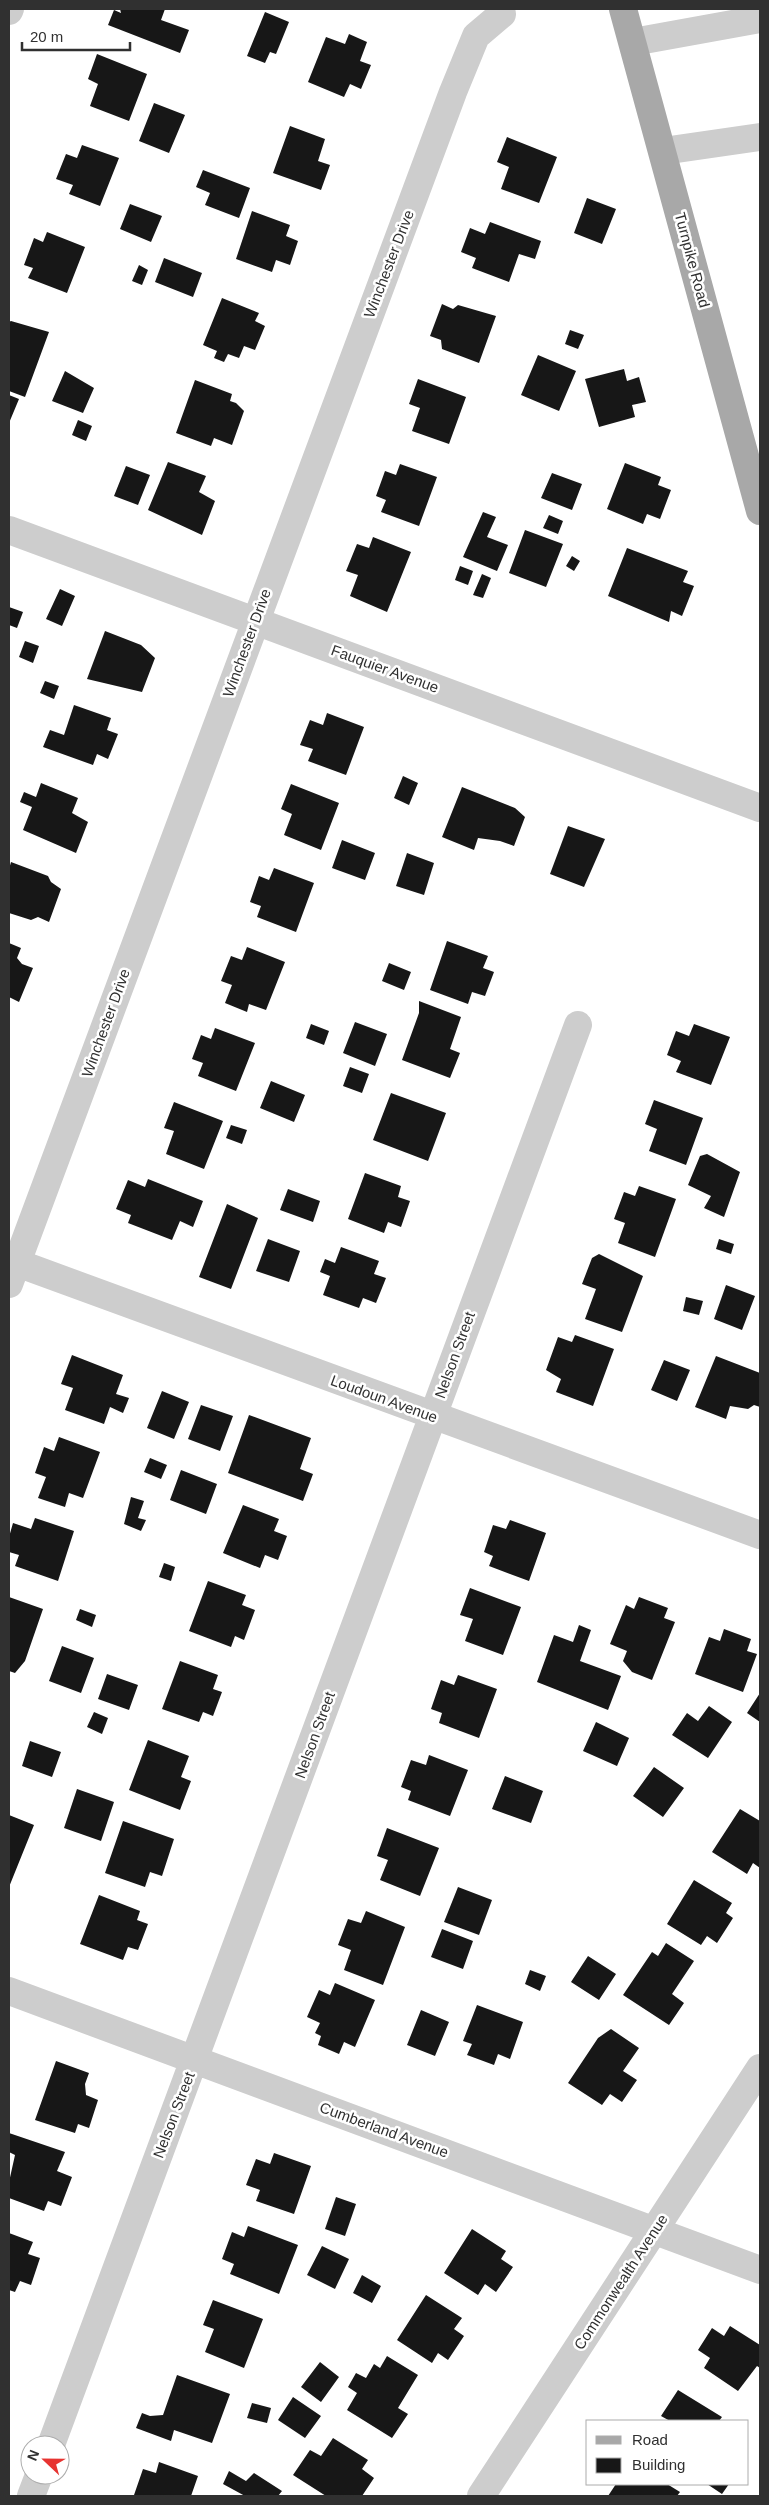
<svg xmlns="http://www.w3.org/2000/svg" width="769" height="2505" viewBox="0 0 769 2505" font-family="Helvetica,sans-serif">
<rect width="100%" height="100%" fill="#fff"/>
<!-- building -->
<path fill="#171717" d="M120 9H165L161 20 189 30 180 53 108 25 114 10 121 13Z
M265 12 289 22 276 54 270 52 265 63 247 56Z
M349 34 367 42 360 61 371 65 361 89 350 84 344 97 308 82 326 37 345 44Z
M97 54 147 74 129 121 90 106 98 84 88 79Z
M154 103 185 115 169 153 139 141Z
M290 126 325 139 318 161 330 165 321 190 273 173Z
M507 137 557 157 539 203 501 189 509 167 497 162Z
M82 145 119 158 100 206 69 194 73 185 56 179 66 154 77 158Z
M203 170 250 188 239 218 205 205 210 193 196 187Z
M587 198 616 209 602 244 574 233Z
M130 204 162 216 151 242 120 229Z
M252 211 290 225 286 236 298 241 290 265 276 260 272 272 236 259Z
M490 222 541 241 535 259 519 254 509 282 472 268 476 258 461 252 470 228 485 234Z
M47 232 85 247 67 293 28 278 33 268 24 265 34 238 43 242Z
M164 258 202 273 193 297 155 282Z
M139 265 148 270 142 285 132 281Z
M222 298 259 313 255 321 265 326 255 350 244 346 239 358 228 354 224 362 214 358 217 351 203 345Z
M442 304 453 309 458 305 496 316 479 363 442 349 441 340 430 336Z
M11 321 49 332 25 397 9 391V322Z
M570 330 584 335 578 349 565 344Z
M538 355 576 371 559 411 521 395Z
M624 369 627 381 639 377 646 402 632 405 635 417 599 427 585 379Z
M65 371 94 388 83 413 52 401Z
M418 379 466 397 449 444 412 431 420 408 409 404Z
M195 380 232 394 230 401 236 403 244 411 232 445 214 438 211 446 176 433Z
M9 395 19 399 9 423Z
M78 420 92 426 86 441 72 435Z
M168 462 206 476 199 492 215 501 202 535 148 510Z
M625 463 661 477 658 485 671 490 660 519 647 514 643 524 607 509Z
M400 464 437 477 419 526 381 512 386 500 376 496 385 471 396 475Z
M126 466 150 475 138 505 114 496Z
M552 473 582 484 572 510 541 498Z
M483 512 496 517 487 537 508 545 497 571 463 557Z
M549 515 563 521 558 534 543 528Z
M525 530 563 544 546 587 509 573Z
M373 537 411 552 387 612 350 596 358 575 346 571 357 544 369 548Z
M627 548 688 571 683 582 694 586 682 616 671 611 669 622 608 596Z
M572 556 580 561 574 571 566 566Z
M460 566 473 571 468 585 455 580Z
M482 574 491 578 483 598 473 595Z
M60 589 75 596 62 626 46 619Z
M9 607 23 612 17 628 9 625Z
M105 631 141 645 155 658 142 692 87 679Z
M25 641 39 646 33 663 19 657Z
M45 681 59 686 54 699 40 693Z
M74 705 111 718 107 730 118 734 108 759 97 754 93 765 43 747 50 730 64 735Z
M327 713 364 727 346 775 308 761 313 749 300 745 310 720 323 725Z
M403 776 418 783 409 805 394 798Z
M41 783 78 798 72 813 88 822 76 853 23 830 32 807 20 802 24 792 36 797Z
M291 784 339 803 321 850 284 835 292 814 281 809Z
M462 787 515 808 525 817 514 846 500 841 478 838 474 850 442 837Z
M568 826 605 839 584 887 550 874Z
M342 840 375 853 365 880 332 868Z
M407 853 434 863 424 895 396 886Z
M11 862 48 876 51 882 61 889 49 922 38 917 31 920 9 913V869Z
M274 868 314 883 296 932 257 917 261 906 250 902 259 876 269 880Z
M447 941 488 956 483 968 494 972 485 996 472 992 468 1004 430 990Z
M9 943 21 948 17 958 22 964 33 968 19 1002 9 997Z
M247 947 285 962 266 1010 249 1004 247 1012 225 1003 232 985 221 981 231 956 242 960Z
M389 963 411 972 404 990 382 981Z
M419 1001 461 1017 450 1049 460 1053 450 1078 402 1060 419 1013Z
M355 1022 387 1034 375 1066 343 1053Z
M311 1024 329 1031 324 1045 306 1038Z
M694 1024 730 1037 711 1085 676 1072 681 1061 667 1055 676 1031 689 1036Z
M215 1028 255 1043 236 1091 198 1076 203 1063 192 1059 201 1035 211 1039Z
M350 1067 369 1074 362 1093 343 1086Z
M271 1081 305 1095 294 1122 260 1108Z
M391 1093 446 1113 428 1161 373 1140Z
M654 1100 703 1118 686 1165 649 1151 657 1129 645 1124Z
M174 1102 223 1121 204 1169 166 1154 174 1131 164 1128Z
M231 1125 247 1130 242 1144 226 1138Z
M707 1154 740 1172 724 1217 704 1208 711 1196 688 1185 700 1156Z
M365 1173 401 1186 398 1197 410 1201 401 1227 388 1222 384 1233 348 1219Z
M148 1179 203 1201 193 1227 180 1221 172 1240 128 1223 131 1215 116 1209 128 1180 145 1187Z
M639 1186 676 1199 655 1257 618 1243 625 1223 614 1219 624 1192 635 1196Z
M288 1189 320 1201 313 1222 280 1210Z
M227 1204 258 1218 231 1289 199 1277Z
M268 1239 300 1251 289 1282 256 1271Z
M719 1239 734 1244 731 1254 716 1249Z
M341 1247 379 1261 374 1274 386 1278 376 1303 363 1298 359 1308 323 1295 330 1276 320 1272 325 1259 335 1263Z
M599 1254 643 1276 622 1332 585 1319 596 1289 582 1284 592 1258Z
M726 1285 755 1296 742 1330 714 1319Z
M686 1297 703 1301 699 1315 683 1311Z
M575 1335 614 1349 593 1406 556 1392 561 1379 546 1370 558 1337 572 1342Z
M72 1355 123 1375 116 1394 129 1398 123 1413 110 1407 104 1424 65 1410 73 1388 61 1384Z
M716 1356 760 1373V1407L754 1405 748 1409 730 1406 726 1419 695 1407Z
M664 1360 690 1370 677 1401 651 1390Z
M162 1391 189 1402 174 1439 147 1428Z
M201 1405 233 1416 220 1451 188 1439Z
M249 1415 311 1438 300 1469 313 1474 303 1501 228 1473Z
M59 1437 100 1452 83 1498 69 1493 65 1507 38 1498 46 1477 35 1473 44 1447 54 1451Z
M150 1458 167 1465 161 1479 144 1472Z
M181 1470 217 1484 206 1514 170 1500Z
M131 1497 144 1501 138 1518 146 1520 141 1531 124 1524Z
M243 1505 279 1519 274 1531 287 1536 278 1560 265 1555 260 1568 223 1553Z
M35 1518 74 1531 58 1581 15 1566 19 1555 9 1552V1537L13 1523 31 1529Z
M510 1520 546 1533 529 1581 489 1566 493 1556 484 1552 493 1525 506 1529Z
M164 1563 175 1567 171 1581 159 1577Z
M208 1581 246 1595 242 1605 255 1610 244 1640 235 1636 231 1647 189 1631Z
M470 1588 521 1607 503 1655 465 1641 473 1619 460 1615Z
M9 1597 43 1609 25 1661 15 1673 9 1671Z
M639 1597 668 1608 664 1618 675 1622 652 1680 632 1672 623 1661 627 1651 610 1644 626 1605 634 1609Z
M80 1609 96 1615 92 1627 76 1620Z
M579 1625 591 1630 580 1661 621 1676 608 1710 537 1682 554 1635 573 1642Z
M724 1629 751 1639 747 1651 757 1654 743 1692 695 1674 709 1637 720 1641Z
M62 1646 94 1658 81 1693 49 1681Z
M180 1661 218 1675 213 1689 222 1692 213 1716 203 1712 199 1722 162 1709Z
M107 1674 138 1685 129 1710 98 1699Z
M458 1675 497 1689 479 1738 439 1723 442 1713 431 1709 441 1680 454 1685Z
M760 1693V1722L747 1713Z
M709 1706 732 1722 708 1758 672 1735 687 1713 698 1721Z
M94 1712 108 1718 102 1734 87 1727Z
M596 1722 629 1738 617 1766 583 1751Z
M148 1740 189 1756 181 1777 191 1781 180 1810 129 1790Z
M30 1741 61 1752 52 1777 22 1766Z
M429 1755 468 1770 450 1816 408 1800 411 1791 401 1787 411 1760 426 1765Z
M654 1767 684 1788 663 1817 633 1796Z
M505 1776 543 1791 531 1823 492 1809Z
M77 1789 114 1802 101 1841 64 1828Z
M740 1809 760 1821V1868L753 1863 747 1874 712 1852Z
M9 1815 34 1825 9 1887Z
M123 1821 174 1839 162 1876 150 1872 145 1887 105 1873Z
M387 1828 439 1848 420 1896 380 1880 388 1860 377 1856Z
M694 1880 732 1903 726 1913 733 1918 717 1943 707 1936 701 1945 667 1924Z
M458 1887 492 1900 479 1935 444 1922Z
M99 1895 140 1911 137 1920 148 1924 138 1950 128 1947 123 1960 80 1944Z
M366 1911 405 1927 383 1985 344 1970 351 1950 338 1945 348 1919 361 1923Z
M442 1929 473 1941 463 1969 431 1957Z
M666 1943 694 1961 672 1994 684 2003 669 2025 623 1995 652 1952 658 1956Z
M588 1956 616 1974 599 2000 571 1982Z
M530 1970 546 1976 540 1991 525 1984Z
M335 1983 375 2000 355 2047 344 2042 339 2054 318 2045 321 2036 315 2033 320 2023 307 2017 319 1990 330 1995Z
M477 2005 523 2022 510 2059 498 2054 494 2065 467 2055 472 2044 463 2041Z
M421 2010 449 2022 435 2056 407 2045Z
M611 2029 639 2048 623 2071 637 2080 622 2102 610 2094 602 2105 568 2083 598 2038Z
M56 2061 89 2073 85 2084 86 2095 98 2100 89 2128 78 2124 75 2133 35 2120Z
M9 2133 65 2152 57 2171 72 2177 61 2206 48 2201 44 2211 9 2198V2182L15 2155 9 2152Z
M274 2153 311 2166 294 2214 256 2201 260 2190 246 2185 256 2159 270 2164Z
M336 2197 356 2204 345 2236 325 2229Z
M248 2226 298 2245 279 2294 230 2274 234 2264 222 2259 232 2232 244 2237Z
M472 2229 506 2251 501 2259 513 2267 496 2292 485 2284 478 2295 444 2273Z
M9 2233 33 2242 28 2254 40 2258 31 2285 20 2281 15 2292 9 2290Z
M322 2246 349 2259 335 2289 307 2275Z
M362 2275 381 2286 372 2303 353 2293Z
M426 2295 462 2318 454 2329 464 2336 448 2360 438 2353 432 2363 397 2340Z
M213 2300 263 2319 244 2368 205 2352 214 2329 203 2325Z
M730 2326 760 2345V2368L757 2366 738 2391 704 2368 710 2358 698 2350 712 2328 724 2336Z
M387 2356 418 2375 398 2408 408 2414 392 2438 347 2410 357 2393 348 2387 356 2373 366 2378 374 2364 380 2368Z
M320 2362 339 2377 321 2402 301 2387Z
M177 2375 230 2394 212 2443 174 2430 171 2441 136 2428 142 2413 150 2416 163 2415Z
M678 2390 722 2417 719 2421H670L661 2416Z
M293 2397 321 2416 305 2438 278 2420Z
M252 2403 271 2408 267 2423 247 2418Z
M333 2438 368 2460 362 2469 374 2478 362 2496H326L293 2475 310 2450 321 2456Z
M159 2462 198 2476 191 2496 134 2495 143 2469 156 2473Z
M229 2471 246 2481 254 2473 282 2491 278 2496H245L223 2484Z
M616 2484H667L680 2492 677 2496H608Z
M707 2484H729L722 2494Z"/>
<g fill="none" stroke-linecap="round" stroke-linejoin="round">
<!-- minor -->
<path stroke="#cdcdcd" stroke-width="28" d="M9 11 10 9
M633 42 760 19
M663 151 760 137
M9 530 760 808
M9 1260 760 1535
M9 1284 453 92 476 36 502 14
M9 1991 760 2270
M51 2445 578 1025
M31 2496 39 2475
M481 2496 760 2068"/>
<!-- major -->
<path stroke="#a8a8a8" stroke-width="28" d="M623 9 760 511"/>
</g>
<g text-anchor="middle" stroke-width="5" stroke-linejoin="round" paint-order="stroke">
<!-- street labels -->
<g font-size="15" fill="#303030" stroke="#fff">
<text transform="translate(692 260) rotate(75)" y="5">Turnpike Road</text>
<text transform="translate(389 264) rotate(-69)" y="5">Winchester Drive</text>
<text transform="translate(247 643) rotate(-70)" y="5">Winchester Drive</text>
<text transform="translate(385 669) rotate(20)" y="5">Fauquier Avenue</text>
<text transform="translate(106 1023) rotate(-70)" y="5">Winchester Drive</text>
<text transform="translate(455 1355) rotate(-70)" y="5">Nelson Street</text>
<text transform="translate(384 1399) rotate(20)" y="5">Loudoun Avenue</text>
<text transform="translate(315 1735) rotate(-70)" y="5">Nelson Street</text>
<text transform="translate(174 2115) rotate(-69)" y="5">Nelson Street</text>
<text transform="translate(384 2130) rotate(20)" y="5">Cumberland Avenue</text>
<text transform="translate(621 2282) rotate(-57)" y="5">Commonwealth Avenue</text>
</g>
</g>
<!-- border -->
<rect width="769" height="2505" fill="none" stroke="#303030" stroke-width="20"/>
<!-- legend -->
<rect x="586" y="2420" width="162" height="65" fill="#ffffff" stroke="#acacac"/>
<rect x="596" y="2436" width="25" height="8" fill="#a8a8a8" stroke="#acacac"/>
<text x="632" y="2445" font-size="15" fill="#303030">Road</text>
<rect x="596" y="2458" width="25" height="15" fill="#171717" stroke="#acacac"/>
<text x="632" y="2470" font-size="15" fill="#303030">Building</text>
<!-- north arrow -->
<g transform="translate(45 2460) rotate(292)"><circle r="24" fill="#ffffff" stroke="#acacac"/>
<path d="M0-4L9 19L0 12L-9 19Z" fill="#e73431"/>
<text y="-8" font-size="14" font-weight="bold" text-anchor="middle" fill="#303030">N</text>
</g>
<!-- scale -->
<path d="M22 42v8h108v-8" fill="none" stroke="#303030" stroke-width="2.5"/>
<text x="30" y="42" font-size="15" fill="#303030" stroke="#ffffff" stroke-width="4" paint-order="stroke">20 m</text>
</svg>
